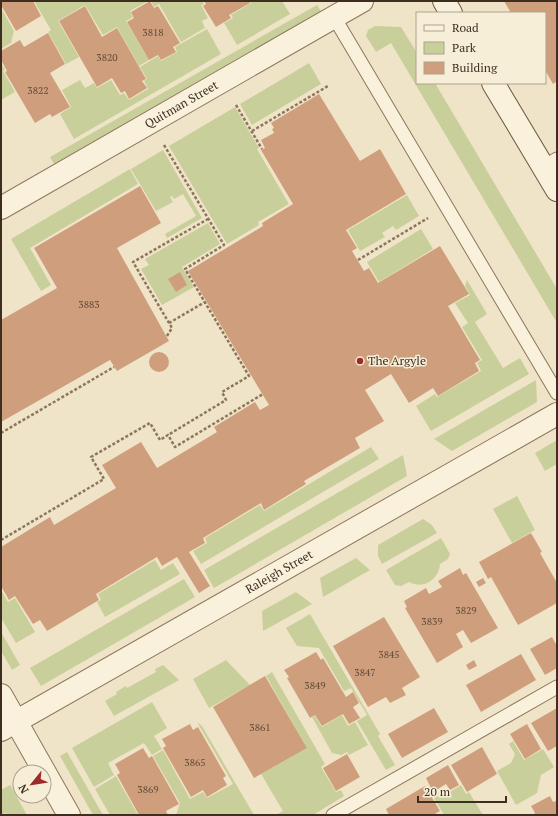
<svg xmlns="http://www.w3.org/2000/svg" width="558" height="816" viewBox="0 0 558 816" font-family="'PT Serif',serif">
<rect width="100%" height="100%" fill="#f0e4c8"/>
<!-- green -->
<path fill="#c9cf9b" d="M34 1H148L130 11 133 17 126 21 149 60 139 66 117 27 103 35 85 5 58 21 79 57 66 64 48 32 51 30Z
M151 1H202L204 4 201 5 208 18 202 21 205 28 181 42 159 4 154 7Z
M250 1H282L290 14 237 45 224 23 233 18 231 15 251 3Z
M317 5 321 11 54 164 50 157Z
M1 8 14 31 11 43 1 49Z
M375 26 401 27 417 53V83H435L557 289V323L391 43 376 52 366 36 368 30Z
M207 29 221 54 74 139 60 114 71 107 62 90 80 80 85 88 94 83 97 88 111 80 120 95 124 93 129 100 148 89 144 81 147 79 140 67 158 56 161 61 177 52 175 47Z
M1 63 5 70 3 71 15 92 1 100Z
M309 63 321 84 252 125 240 104Z
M235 107 259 148 257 149 289 204 258 222 259 225 227 244 169 146Z
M163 150 202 218 167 238 165 234 196 216 183 194 174 199 172 196 170 197 173 202 156 211 131 169Z
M130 169 138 184 30 248 51 285 41 291 11 239Z
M407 195 419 216 396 230 393 226 382 233 385 237 360 251 348 230Z
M208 223 220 244 182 267 194 287 162 305 141 269 149 265 145 259Z
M421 229 433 249 379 282 367 262Z
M467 280 487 314 475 322 503 368 520 358 529 374 431 431 416 406 435 394 437 397 481 371 477 363 482 360 462 327 468 323 455 303 470 295 465 286Z
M536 380 537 402 452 451 434 439Z
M557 440V464L545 471 535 453Z
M371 447 379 459 201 564 193 551 207 543 205 538 260 505 264 511Z
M403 455 407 476 214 588 204 570Z
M517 496 535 530 512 543 493 509Z
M423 519 432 525 437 533 382 564 378 556V545Z
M441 538 450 554 448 559 440 564C439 579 424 590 409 582L401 586 395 585 386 570Z
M356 558 370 570 323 597 320 578Z
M155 560 161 570 173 563 180 574 105 617 97 602 101 600 98 594Z
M184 579 195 597 41 686 30 668Z
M1 590 8 602 15 598 35 632 16 643 1 618Z
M296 592 312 604 263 631 262 611Z
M310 614 380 734 378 736 395 765 386 770 357 721 367 715 351 688 344 691 319 648 297 646 286 628Z
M1 632 20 665 12 670 1 651Z
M226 660 250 685 209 708 193 679Z
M163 665 179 680 114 716 105 701 117 694 116 692 126 686 127 688 156 672 155 669Z
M272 672 325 764 321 767 336 792 341 790 344 796 313 815H276L283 811 261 774 307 748 266 676Z
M152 702 167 728 154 736 162 749 152 755 144 743 108 763 114 775 94 787 72 748Z
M342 715 348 726 355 722 368 745 349 755 347 752 341 755 332 753 312 717 315 716 322 727Z
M197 722 202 726 254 815H176L180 803 153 756 163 750 190 799 203 792 207 798 233 784Z
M513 741 524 760 543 749 554 767 541 775 537 793 516 805 497 771 511 763 515 754 509 744Z
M67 752 103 815H93L60 756Z
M116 776 138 815H110L95 789Z
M10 785 27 815H7L6 813 1 815V790Z
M461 785 466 794 469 792 483 815H444L434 798 448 790 450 792Z"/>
<!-- building -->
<path fill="#cf9f7d" d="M1 1H33L41 16 16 31 1 5Z
M150 1 154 8 158 6 180 43 173 47 176 52 161 60 158 55 149 60 127 22 134 18 131 12Z
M204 1H249L250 3 229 15 231 18 216 27 203 6 206 4Z
M504 1H557V81L553 84 545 70V13H511Z
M85 6 102 37 117 28 146 79 142 81 147 88 129 99 125 91 121 93 112 78 97 87 59 21Z
M48 33 65 64 50 73 70 107 52 117 50 114 35 123 5 72 7 71 1 60V51L20 40 24 47Z
M319 94 360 161 380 149 406 194 346 230 357 248 352 251 364 271 369 268 378 283 440 246 469 294 448 306 480 360 475 363 479 371 438 396 433 388 409 403 391 374 365 390 384 421 355 438 360 448 304 481 306 484 264 510 261 503 203 538 205 543 189 552 210 586 199 593 177 557 162 566 157 557 96 594 99 600 47 631 40 620 33 624 15 596 9 600 1 586V547L50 517 54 525 116 488 102 465 141 442 157 468 217 432 214 427 255 402 260 410 269 405 188 271 263 226 262 223 293 204 261 150 265 148 261 140 274 133 272 129 274 128 271 123Z
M140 186 161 223 117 248 169 341 117 371 110 360 1 422V320L57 288 34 248Z
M180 272 187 285 176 292 168 279Z
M149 362a10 10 0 1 1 20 0a10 10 0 1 1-20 0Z
M531 533 542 552 540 553 557 583V603L518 625 491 577 488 579 479 562Z
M460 568 463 575 466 573 498 628 471 643 463 630 456 634 463 647 437 663 405 608 407 607 404 601 426 588 429 594 442 587 438 581Z
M483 578 486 583 479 587 476 582Z
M384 617 420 677 402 688 406 695 390 703 386 697 368 707 333 646Z
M552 637 557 646V668L545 675 530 649Z
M316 652 321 660 323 658 346 697 353 692 359 703 353 707 360 718 349 724 343 714 322 726 315 715 310 718 287 678 289 677 284 670Z
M521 654 536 680 481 712 466 685Z
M474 660 477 666 469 670 466 665Z
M265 676 307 748 254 778 213 707Z
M434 708 448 732 402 758 388 734Z
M557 708V746L548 751 531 723Z
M190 724 193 730 198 727 226 776 223 778 227 785 207 797 203 790 191 797 163 748 166 746 162 739Z
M527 724 541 749 525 759 510 734Z
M482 747 497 774 467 792 451 765Z
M143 748 149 758 152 756 179 804 166 811 168 815H139L117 775 120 773 115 764Z
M347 754 360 777 336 791 323 768Z
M448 765 459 785 450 790 446 784 433 792 426 778Z
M425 786 440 811 433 815H389L386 809Z
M550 796 553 802 556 801 557 803V815H533L535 813 531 806Z"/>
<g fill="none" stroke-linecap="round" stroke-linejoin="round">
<!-- service casing -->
<g stroke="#8d765c" stroke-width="15">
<path id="service" d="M334 17 557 393
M543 167 557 159
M333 815 557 687"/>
</g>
<!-- minor casing -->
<g stroke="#8d765c" stroke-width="24">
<g id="minor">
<path id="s1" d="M1 208 362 1"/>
<path d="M1 695 69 815"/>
<path id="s2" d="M1 730 557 414"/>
</g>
</g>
<!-- secondary casing -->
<g stroke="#6f573f" stroke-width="24">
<path id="secondary" d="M444 1 451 13
M493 83 557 190"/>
</g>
<!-- path -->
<path stroke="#8d765c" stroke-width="2.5" stroke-dasharray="3 2" stroke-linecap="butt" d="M236 105 262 149
M252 131 328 86
M164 145 224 245 185 269 249 376 222 392 226 400 168 435
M358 260 428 218
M169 323 205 302
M167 336 172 328 133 262 208 219
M1 433 114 367
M1 540 104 479 91 457 150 423 160 440 168 435 175 447 263 394"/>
<!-- service -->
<use href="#service" stroke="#faf1dc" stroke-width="13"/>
<!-- minor -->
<use href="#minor" stroke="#faf1dc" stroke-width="22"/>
<!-- secondary -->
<use href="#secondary" stroke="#faf1dc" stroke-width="22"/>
</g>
<!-- markers -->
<circle fill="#9e2a2b" stroke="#f7eed8" stroke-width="1.5" cx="360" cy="361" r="4"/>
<g text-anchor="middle" stroke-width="3" stroke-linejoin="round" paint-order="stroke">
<!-- number labels -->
<g font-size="10" fill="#624a37">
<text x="153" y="36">3818</text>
<text x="107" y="61">3820</text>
<text x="38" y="94">3822</text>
<text x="89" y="308">3883</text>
<text x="466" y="614">3829</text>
<text x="432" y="625">3839</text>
<text x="389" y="658">3845</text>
<text x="365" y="676">3847</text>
<text x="315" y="689">3849</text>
<text x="260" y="731">3861</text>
<text x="195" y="766">3865</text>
<text x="148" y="793">3869</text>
</g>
<!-- street labels -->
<g font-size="12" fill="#3d2e20" stroke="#f7eed8">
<text dy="4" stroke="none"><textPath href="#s1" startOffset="208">Quitman Street</textPath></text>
<text dy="4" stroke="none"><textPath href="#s2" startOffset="320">Raleigh Street</textPath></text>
</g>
<!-- poi labels -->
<g font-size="12" fill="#3d2e20" stroke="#f7eed8" text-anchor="start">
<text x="368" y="365">The Argyle</text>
</g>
</g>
<!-- border -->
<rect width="558" height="816" fill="none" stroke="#3d2e20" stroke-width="4"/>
<!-- legend -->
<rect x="416" y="12" width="130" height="72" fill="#f7eed8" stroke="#ada18e"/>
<rect x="424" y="25" width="20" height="6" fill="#faf1dc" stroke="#ada18e"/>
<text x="452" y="32" font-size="12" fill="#3d2e20">Road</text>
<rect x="424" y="42" width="20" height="12" fill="#c9cf9b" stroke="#ada18e"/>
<text x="452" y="52" font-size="12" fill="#3d2e20">Park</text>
<rect x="424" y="62" width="20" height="12" fill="#cf9f7d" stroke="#ada18e"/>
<text x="452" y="72" font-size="12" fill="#3d2e20">Building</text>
<!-- north arrow -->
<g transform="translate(32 784) rotate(240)"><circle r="19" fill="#f7eed8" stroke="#ada18e"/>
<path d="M0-3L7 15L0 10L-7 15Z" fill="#9e2a2b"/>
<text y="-6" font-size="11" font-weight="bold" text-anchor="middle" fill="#3d2e20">N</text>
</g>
<!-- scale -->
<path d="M418 796v6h88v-6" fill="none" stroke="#3d2e20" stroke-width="2"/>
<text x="424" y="796" font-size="12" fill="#3d2e20" stroke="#f7eed8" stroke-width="3" paint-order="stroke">20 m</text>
</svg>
